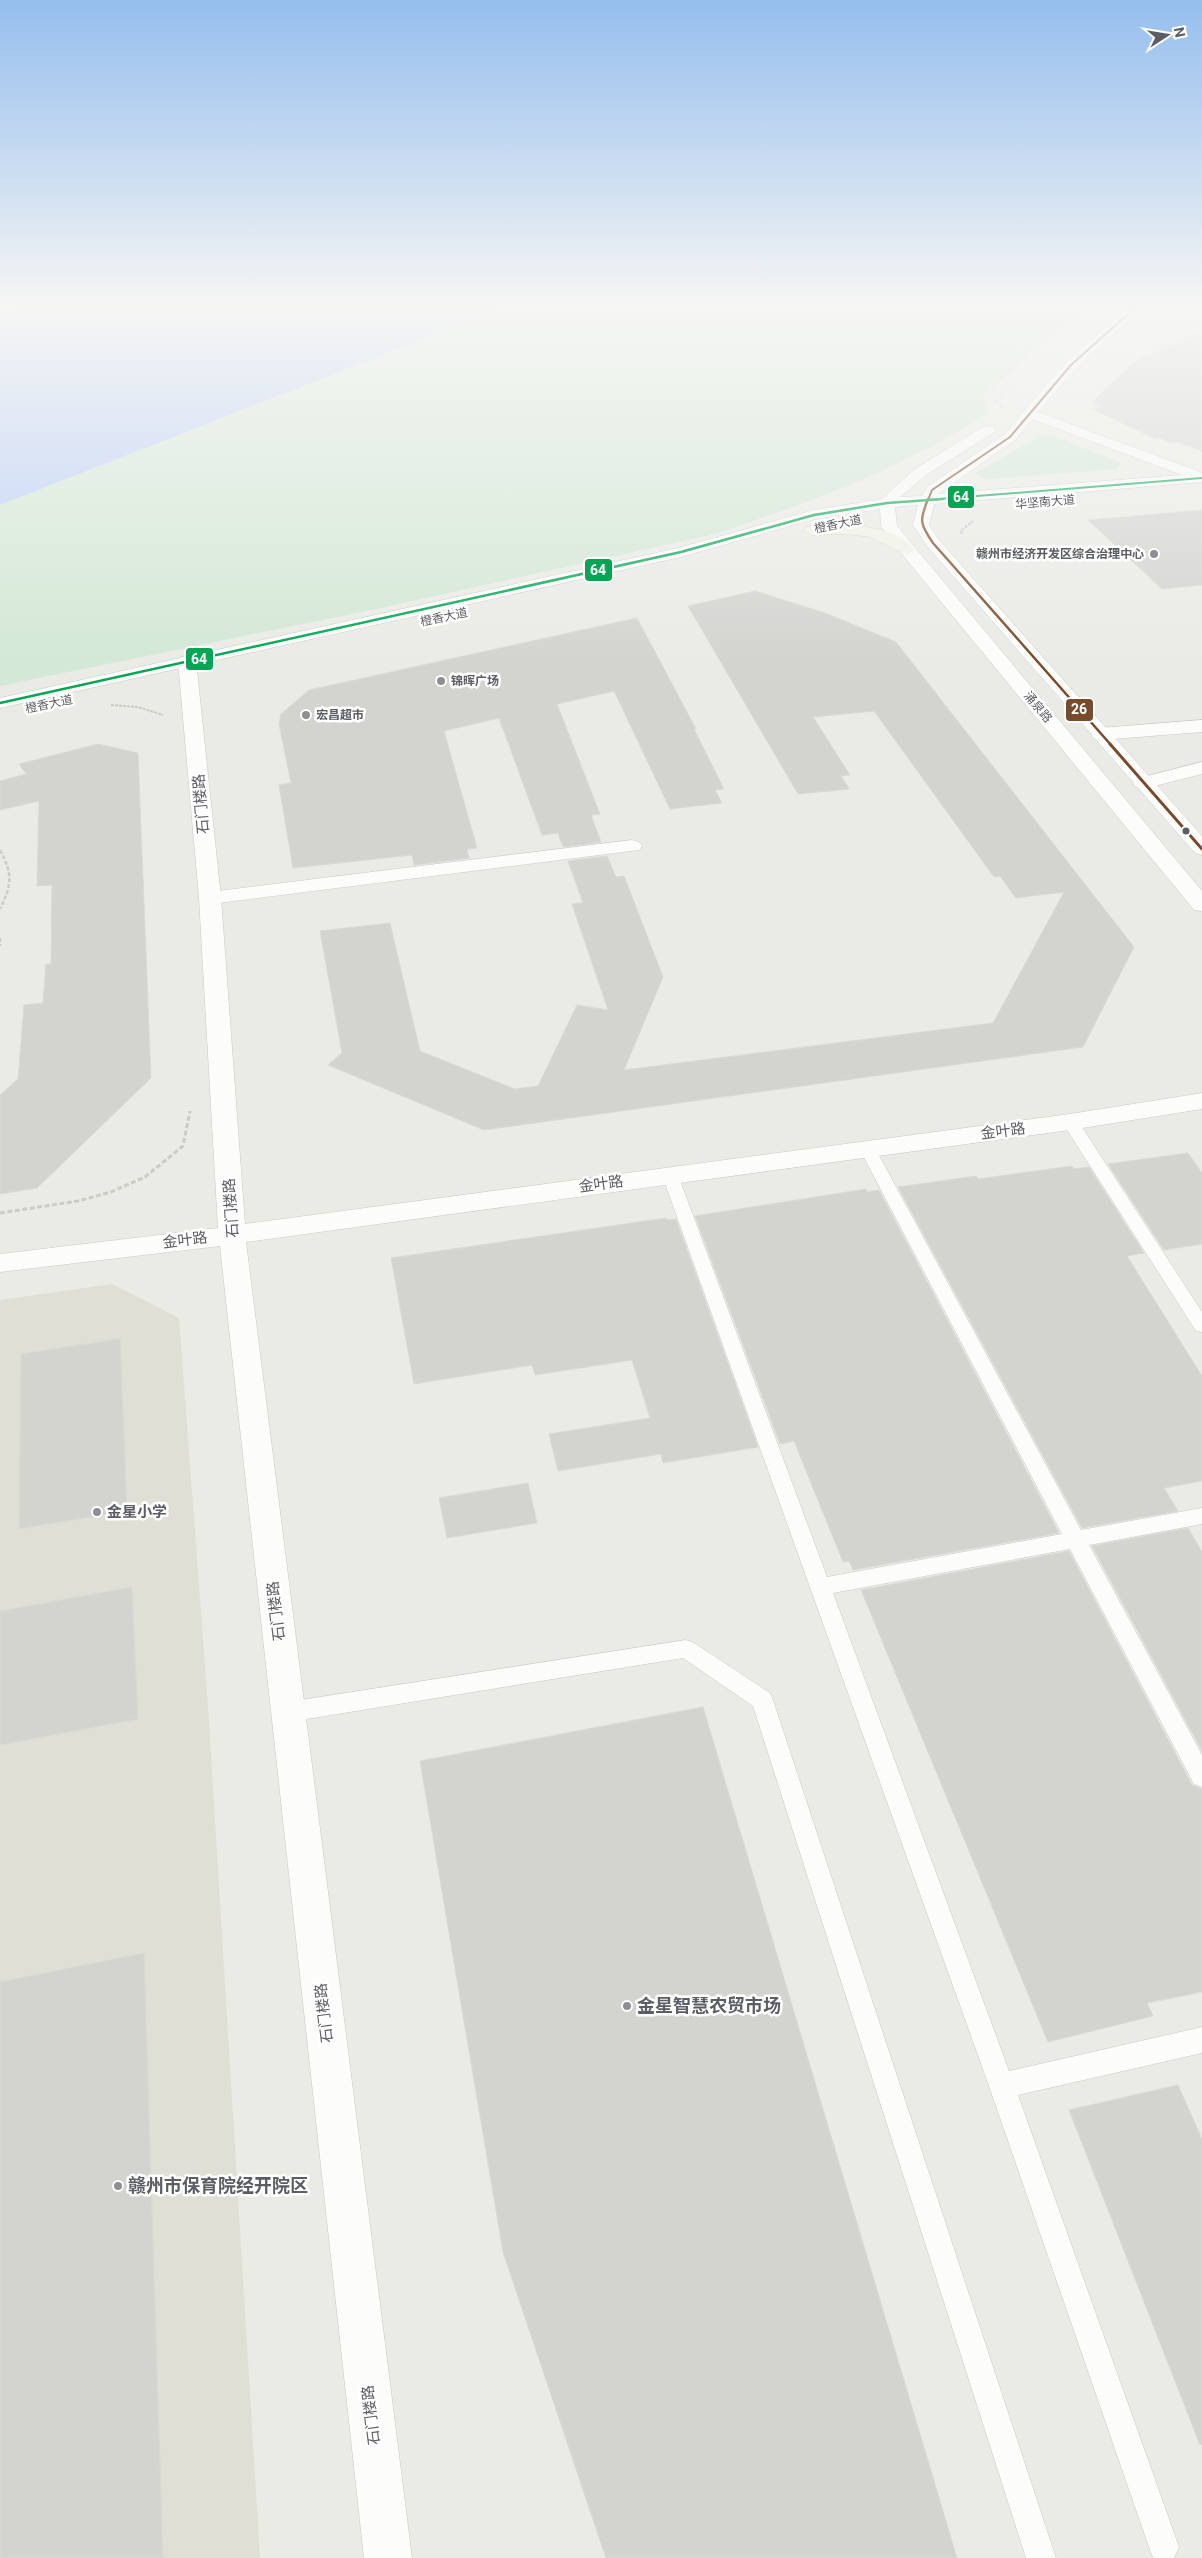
<svg xmlns="http://www.w3.org/2000/svg" width="1202" height="2558" viewBox="0 0 1202 2558" font-family="Roboto,'Noto Sans SC',sans-serif">
<rect width="100%" height="100%" fill="#ebebe6"/>
<!-- education -->
<path fill="#dfdfd5" d="M112 1284 179 1318 208 1706 260 2558H0V1300Z"/>
<!-- green -->
<path fill="#d3e8d6" d="M512 304H1088L1081 316 1048 339 983 396 989 413 938 443 866 478 804 503 715 534 376 609 0 686V505Z
M1051 435 1121 463 1116 469 987 479 975 474 1040 436Z"/>
<!-- water -->
<path fill="#b8cef8" d="M35 304H512L0 505V315Z"/>
<!-- building -->
<path fill="#d3d3d0" stroke="#dadad5" d="M1202 332V451L1178 442 1171 443 1160 438 1156 439 1092 409 1102 407 1092 402 1135 361Z
M1202 510V585L1162 589 1088 520Z
M755 591 825 613 896 642 1134 947 1083 1047 484 1130 328 1065 342 1053 320 931 390 923 420 1051 515 1089 538 1086 577 1005 608 1010 572 904 583 903 568 861 607 856 616 877 624 876 663 977 624 1070 993 1023 1064 892 1016 898 1000 876 994 877 874 711 813 717 850 775 841 776 849 789 798 794 688 606Z
M637 618 696 729H694L724 789 715 790 722 803 670 809 614 691 557 704 600 814 591 815 601 842 563 847 558 833 542 835 499 718 444 731 477 848 467 849 469 858 414 865 412 855 293 868 279 785 291 783 279 724 281 714 309 690Z
M98 744 138 753 151 1078 37 1188 0 1194V1095L18 1079 24 1005 43 1003 46 964H51L52 885 37 886 39 801 0 810V781L26 774 19 764Z
M1188 1153 1202 1173V1244L1164 1250 1108 1164Z
M1072 1166 1074 1169 1089 1167 1144 1253 1127 1256 1202 1376V1481L1164 1488 1178 1511 1082 1528 898 1187 976 1176 978 1179Z
M866 1189 867 1192 879 1190 1059 1533 853 1570 849 1561 843 1562 794 1441 780 1444 695 1216Z
M666 1218 667 1220 676 1219 758 1447 663 1463 661 1454 558 1471 549 1434 650 1418 632 1360 535 1375 532 1365 414 1384 391 1258Z
M120 1339 127 1511 19 1529 21 1354Z
M528 1483 537 1523 447 1538 439 1498Z
M1188 1528 1202 1552V1751L1092 1546Z
M1069 1551 1192 1785 1202 1789V1992L1147 2003 1153 2016 1048 2042 861 1590Z
M132 1587 138 1719 0 1745V1611Z
M703 1707 957 2558H606L503 2252 420 1761Z
M144 1953 163 2558H0V1982Z
M1178 2085 1202 2139V2444L1200 2445 1069 2110Z"/>
<g fill="none" stroke-linecap="round" stroke-linejoin="round">
<!-- service casing -->
<g stroke="#c8c9c8" stroke-width="1">
<path id="service" d="M1070 1117 1076 1118 1202 1312V1332L1196 1331 1062 1122Z
M867 1143 873 1144 875 1148 1081 1530 1202 1508V1524L1089 1545 1202 1755V1787L1194 1784 1070 1549 833 1593 1009 2071 1202 2027V2053L1018 2095 1179 2547 1174 2558H1153L1149 2547 989 2086 662 1175 664 1171H676L678 1175 827 1577 1062 1534 859 1148 861 1144Z
M686 1640 694 1643 770 1693 773 1700 1056 2558H1026L753 1706 683 1658 288 1722 280 1719 277 1712 280 1705 288 1702Z"/>
</g>
<!-- minor casing -->
<g stroke="#c8c9c8" stroke-width="1">
<path id="minor" d="M1202 720V732L1100 740 1093 738 1091 734 1093 730 1100 728Z
M1202 762V774L1143 789 1136 787 1133 783 1136 779Z
M632 840 639 842 642 846 639 850 210 904 202 903 199 898 202 893 210 892Z"/>
</g>
<!-- tertiary casing -->
<g stroke="#c8c9c8" stroke-width="1">
<path id="tertiary" d="M187 656 193 657 196 661 221 898 245 1224 1070 1114 1202 1093V1109L1070 1130 246 1242 412 2558H364L220 1246 0 1272V1254L218 1228 199 898 178 661 181 657Z"/>
</g>
<!-- secondary casing -->
<g stroke="#c6c7c7" stroke-width="1">
<path id="secondary" d="M1127 304H1139L1132 317 1076 368 1038 412 1198 471 1202 474V482L934 504 929 525 939 540 1202 836V855L1195 853 927 546 913 525 918 505 895 507 897 526 1202 891V911L1194 910 901 553 881 526 880 509 815 519 681 557 0 708V698L678 548 814 510 882 499 915 469 983 427H993L995 430 993 433 926 475 900 497 922 496 927 487 1005 434 1066 362 1123 312ZM1032 419 1182 475 938 494 1015 440Z"/>
</g>
<!-- primary casing -->
<g stroke="#d3d2b3" stroke-width="1">
<path id="primary" d="M823 524C849 524 898 526 915 550L907 555 870 537 849 534 811 535 803 530 806 527Z"/>
</g>
<!-- path-far3 -->
<path stroke="#c8cccb" stroke-width="1" stroke-dasharray="2.5 1" stroke-linecap="butt" d="M1000 408 1002 406 995 401 1011 385"/>
<!-- path-far2 -->
<path stroke="#c8cccb" stroke-width="2" stroke-dasharray="3 1" stroke-linecap="butt" d="M961 534 962 530 973 521
M111 705 138 707 163 715"/>
<!-- path-far1 -->
<path stroke="#c8cccb" stroke-width="2.5" stroke-dasharray="4 2" stroke-linecap="butt" d="M0 850C13 875 12 884 0 909
M0 938V946"/>
<!-- path -->
<path stroke="#c8cccb" stroke-width="3" stroke-dasharray="5 2.5" stroke-linecap="butt" d="M0 1213 78 1201 111 1192 145 1177 183 1146 190 1111"/>
<!-- service -->
<use href="#service" fill="#fcfcfb" fill-rule="evenodd"/>
<!-- minor -->
<use href="#minor" fill="#fcfcfb" fill-rule="evenodd"/>
<!-- tertiary -->
<use href="#tertiary" fill="#fcfcfb" fill-rule="evenodd"/>
<!-- secondary -->
<use href="#secondary" fill="#fcfcfb" fill-rule="evenodd"/>
<!-- primary -->
<use href="#primary" fill="#f2f3e7" fill-rule="evenodd"/>
<!-- bus-1-far2 casing -->
<g stroke="#fff" stroke-width="4">
<path id="bus-1-far2" d="M928 500 932 490 1010 437 1071 365 1128 314 1133 304"/>
</g>
<!-- bus-1-far1 casing -->
<g stroke="#fff" stroke-width="5">
<path id="bus-1-far1" d="M928 499C919 521 920 524 933 543L1111 745"/>
</g>
<!-- bus-1 casing -->
<g stroke="#fff" stroke-width="6">
<path id="bus-1" d="M1110 744 1202 849"/>
</g>
<!-- bus-2-far1 casing -->
<g stroke="#fff" stroke-width="4">
<path id="bus-2-far1" d="M927 500 1202 478"/>
</g>
<!-- bus-2 casing -->
<g stroke="#fff" stroke-width="5">
<path id="bus-2" d="M0 703 681 552 814 515 887 503 943 499"/>
</g>
<!-- bus-1-far2 -->
<use href="#bus-1-far2" stroke="#7a4b2a" stroke-width="2"/>
<!-- bus-1-far1 -->
<use href="#bus-1-far1" stroke="#7a4b2a" stroke-width="2.5"/>
<!-- bus-1 -->
<use href="#bus-1" stroke="#7a4b2a" stroke-width="3"/>
<!-- bus-2-far1 -->
<use href="#bus-2-far1" stroke="#00a651" stroke-width="2"/>
<!-- bus-2 -->
<use href="#bus-2" stroke="#00a651" stroke-width="2.5"/>
</g>
<!-- sky -->
<linearGradient id="sky" x2="0" y2="1"><stop stop-color="#95beee"/><stop offset="0.46" stop-color="#f6f6f4"/><stop offset="1" stop-color="#f6f6f4" stop-opacity="0"/></linearGradient>
<rect width="1202" height="663" fill="url(#sky)"/>
<!-- markers -->
<g fill="#8d8f92" stroke="#fff" stroke-width="2">
<circle cx="1154" cy="554" r="5"/>
<circle cx="441" cy="681" r="5"/>
<circle cx="306" cy="715" r="5"/>
<circle cx="97" cy="1512" r="5"/>
<circle cx="627" cy="2006" r="5"/>
<circle cx="118" cy="2186" r="5"/>
</g>
<circle fill="#5b5d64" stroke="#fff" stroke-width="2" cx="1186" cy="831" r="4.5"/>
<g text-anchor="middle" stroke-width="5" stroke-linejoin="round" paint-order="stroke">
<!-- far-street labels -->
<g font-size="12" fill="#5b5d64" stroke="#fff">
<text transform="translate(1045 502) rotate(-5)" y="4">华坚南大道</text>
<text transform="translate(838 524) rotate(-12)" y="4">橙香大道</text>
<text transform="translate(444 617) rotate(-12)" y="4">橙香大道</text>
<text transform="translate(49 704) rotate(-12)" y="4">橙香大道</text>
<text transform="translate(1038 707) rotate(50)" y="4">涌泉路</text>
</g>
<!-- far-poi labels -->
<g font-size="12" font-weight="bold" fill="#5b5d64" stroke="#fff" text-anchor="start">
<text x="1144" y="558" text-anchor="end">赣州市经济开发区综合治理中心</text>
<text x="451" y="685">锦晖广场</text>
<text x="316" y="719">宏昌超市</text>
</g>
<!-- street labels -->
<g font-size="15" fill="#5b5d64" stroke="#fff">
<text transform="translate(201 804) rotate(-95)" y="5">石门楼路</text>
<text transform="translate(1003 1131) rotate(-7)" y="5">金叶路</text>
<text transform="translate(601 1184) rotate(-8)" y="5">金叶路</text>
<text transform="translate(231 1208) rotate(-94)" y="5">石门楼路</text>
<text transform="translate(185 1240) rotate(-7)" y="5">金叶路</text>
<text transform="translate(276 1611) rotate(-97)" y="5">石门楼路</text>
<text transform="translate(324 2013) rotate(-97)" y="5">石门楼路</text>
<text transform="translate(371 2415) rotate(-97)" y="5">石门楼路</text>
</g>
<!-- poi labels -->
<g font-size="15" font-weight="bold" fill="#5b5d64" stroke="#fff" text-anchor="start">
<text x="107" y="1517">金星小学</text>
</g>
<!-- near-poi labels -->
<g font-size="18" font-weight="bold" fill="#5b5d64" stroke="#fff" text-anchor="start">
<text x="637" y="2012">金星智慧农贸市场</text>
<text x="128" y="2192">赣州市保育院经开院区</text>
</g>
</g>
<g stroke="#fff" stroke-width="2">
<rect x="947" y="485" width="28" height="24" rx="5" fill="#00a651"/>
<rect x="584" y="558" width="29" height="24" rx="5" fill="#00a651"/>
<rect x="185" y="647" width="29" height="24" rx="5" fill="#00a651"/>
<rect x="1065" y="698" width="29" height="24" rx="5" fill="#7a4b2a"/>
</g>
<g font-size="14" text-anchor="middle" font-weight="bold" fill="#fff">
<text x="961" y="502">64</text>
<text x="598" y="575">64</text>
<text x="199" y="664">64</text>
<text x="1079" y="714">26</text>
</g>
<!-- north arrow -->
<g transform="translate(1167 35) rotate(78)" stroke="#ffffff" stroke-width="4" paint-order="stroke">
<path d="M0-4L9 19L0 12L-9 19Z" fill="#5b5d64"/>
<text y="-8" font-size="14" font-weight="bold" text-anchor="middle" fill="#5b5d64">N</text>
</g>
</svg>
